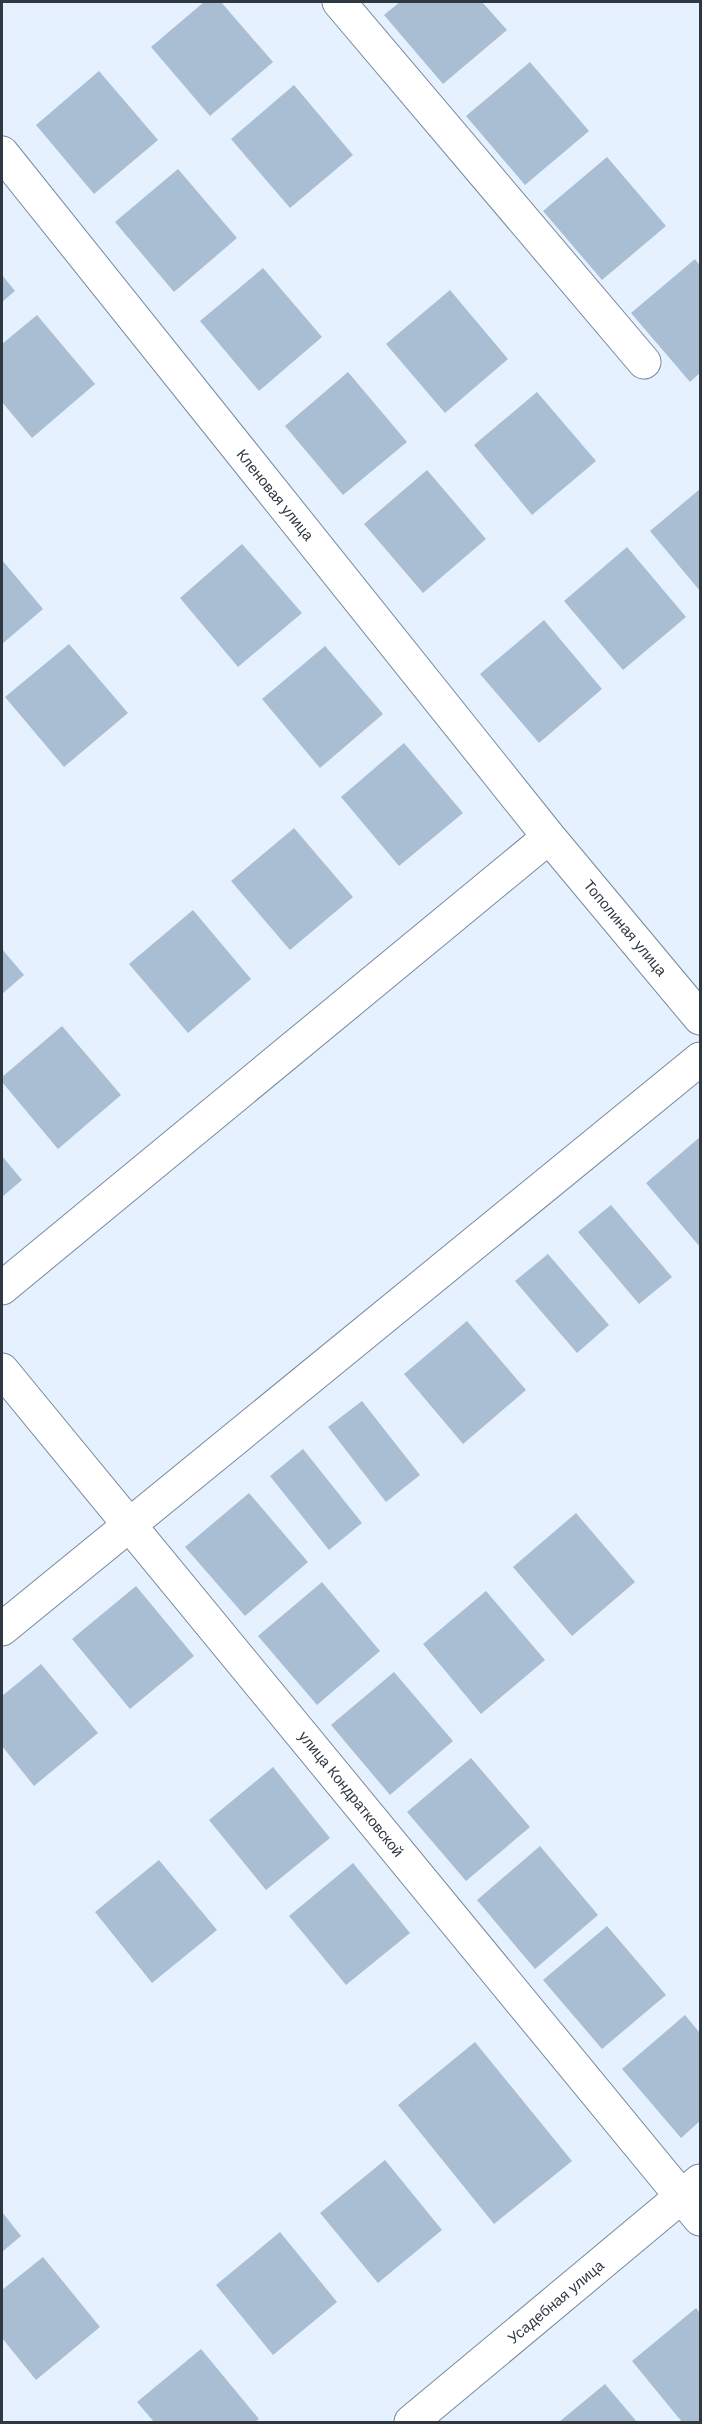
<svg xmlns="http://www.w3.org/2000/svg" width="702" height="2424" viewBox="0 0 702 2424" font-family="Helvetica,sans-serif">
<rect width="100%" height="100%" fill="#e5f1fe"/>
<!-- building -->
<path fill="#aabed3" d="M204 2H221L273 62 210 116 151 47Z
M400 2H482L507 30 443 84 384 15Z
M530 62 589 131 525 185 466 116Z
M99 71 158 140 94 194 36 125Z
M294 85 353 155 290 208 231 139Z
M607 157 666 226 602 280 543 211Z
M178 169 237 238 174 292 115 222Z
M695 259 700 266V373L690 382 631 313Z
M263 268 322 337 259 391 200 321Z
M2 275 15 291 2 302Z
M450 290 508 359 445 413 386 344Z
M37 315 95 384 32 438 2 402V344Z
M348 372 407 442 343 495 285 426Z
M537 392 596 461 532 515 474 445Z
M427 470 486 539 423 593 364 524Z
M700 489V591L650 531Z
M242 544 302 613 238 667 180 598Z
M627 547 686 617 623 670 564 601Z
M2 560 43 609 2 644Z
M544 620 602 689 539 743 480 674Z
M69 644 128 713 64 767 5 697Z
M325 646 383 714 320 768 262 699Z
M404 743 463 813 399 866 341 797Z
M294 828 353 897 290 950 231 881Z
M193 910 251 979 188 1033 129 964Z
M2 949 24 975 2 994Z
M62 1026 121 1095 58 1149 2 1082V1077Z
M700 1137V1247L646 1183Z
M2 1156 22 1180 2 1197Z
M611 1205 672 1277 639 1304 578 1232Z
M548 1254 609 1325 577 1353 515 1281Z
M467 1321 526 1390 463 1444 404 1374Z
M362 1401 420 1475 386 1502 328 1427Z
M303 1449 362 1523 329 1550 270 1476Z
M249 1493 308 1562 245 1616 185 1547Z
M576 1513 635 1582 572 1636 513 1567Z
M322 1582 380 1651 317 1705 258 1636Z
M136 1586 194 1656 130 1709 72 1639Z
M486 1591 545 1660 481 1714 423 1644Z
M41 1664 98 1733 34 1786 2 1746V1696Z
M394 1672 453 1741 390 1795 331 1725Z
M471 1758 530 1827 466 1881 407 1812Z
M273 1767 330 1838 266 1890 209 1820Z
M540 1846 598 1915 535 1969 477 1900Z
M159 1860 217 1930 152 1983 95 1912Z
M353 1863 410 1933 346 1985 289 1916Z
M607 1926 666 1995 602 2049 543 1980Z
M685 2015 700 2033V2121L681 2138 622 2069Z
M475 2042 572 2161 494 2224 398 2105Z
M385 2160 442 2230 378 2283 320 2213Z
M2 2212 21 2236 2 2252Z
M280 2232 337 2302 273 2355 216 2285Z
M43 2257 100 2327 36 2380 2 2338V2290Z
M696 2308 700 2313V2422H682L632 2361Z
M201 2349 259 2419 255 2422H154L137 2402Z
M605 2384 637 2422H559Z"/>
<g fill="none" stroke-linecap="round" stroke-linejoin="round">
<!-- minor casing -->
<g stroke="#788a9e" stroke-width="35">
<path id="minor" d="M339 2 644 362
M2 153 549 837 700 1018
M2 1288 549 837
M2 1370 700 2219
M2 1629 700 1059
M411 2422 700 2181"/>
</g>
<!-- minor -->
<use href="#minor" stroke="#fff" stroke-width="33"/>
</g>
<g text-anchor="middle" stroke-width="5" stroke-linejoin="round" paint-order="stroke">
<!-- street labels -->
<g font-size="15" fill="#2f3740" stroke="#fff">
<text transform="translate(275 495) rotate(51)" y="5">Кленовая улица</text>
<text transform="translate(625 928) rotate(50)" y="5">Тополиная улица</text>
<text transform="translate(351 1794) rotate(51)" y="5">улица Кондратковской</text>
<text transform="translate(556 2302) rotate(-40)" y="5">Усадебная улица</text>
</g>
</g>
<!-- border -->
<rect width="702" height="2424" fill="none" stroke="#2f3740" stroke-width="6"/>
</svg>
